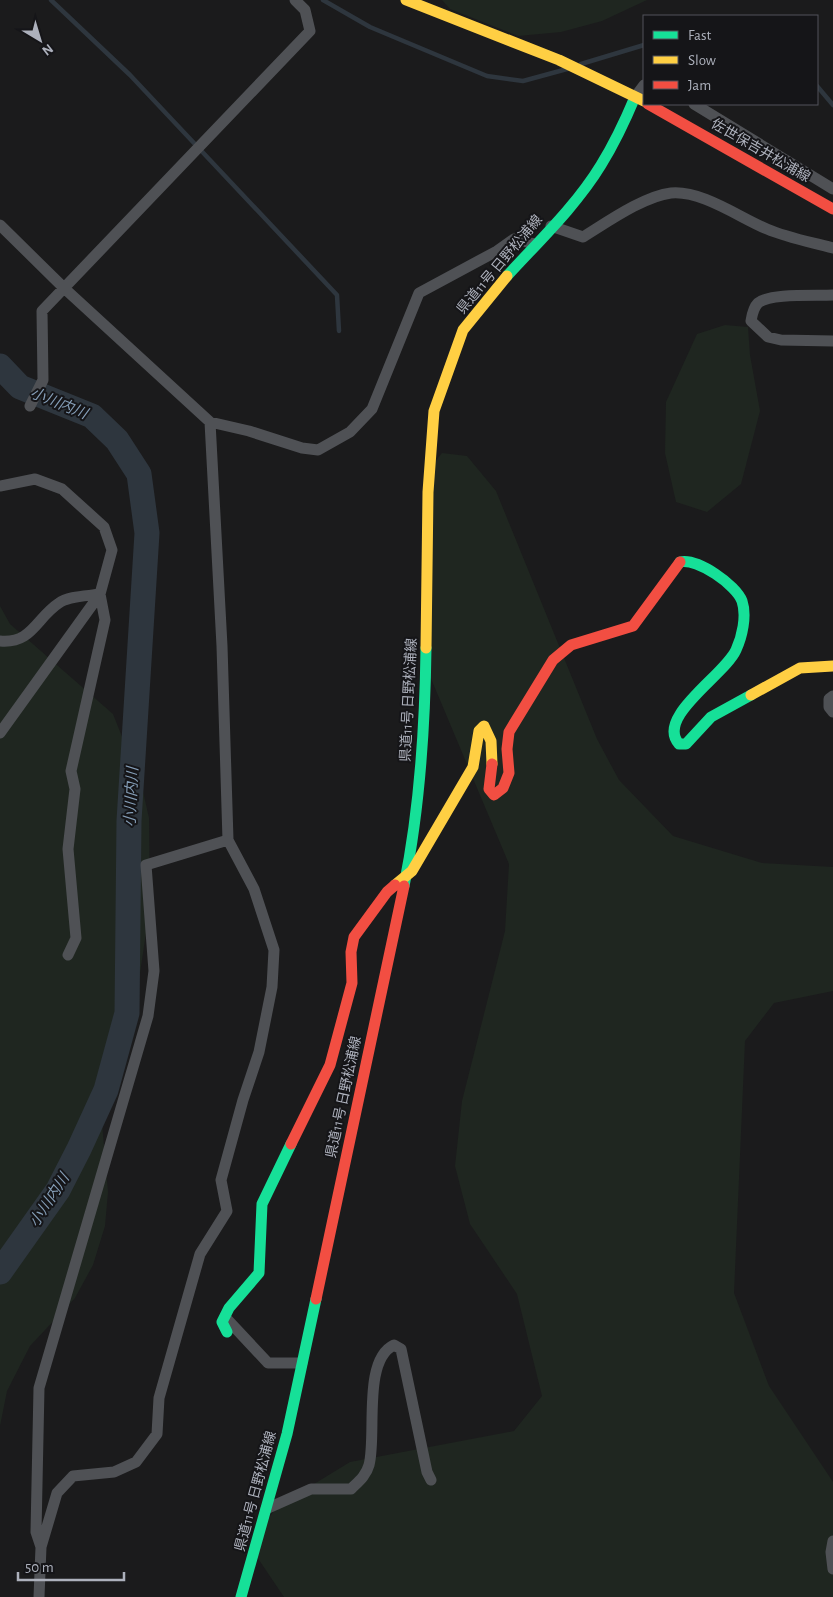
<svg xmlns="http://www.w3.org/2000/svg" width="833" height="1597" viewBox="0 0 833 1597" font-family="'Alegreya Sans','Noto Sans JP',sans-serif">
<rect width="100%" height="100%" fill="#1b1b1c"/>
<!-- green -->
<path fill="#1f2620" d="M442 0H647L602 21 561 32 518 36 450 9Z
M725 325 748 327 750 355 760 411 741 484 707 512 676 502 665 453 666 402 697 334Z
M442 453 467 456 496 491 597 739 619 780 673 836 762 863 833 867V991L774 1003 745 1041 734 1293 769 1386 833 1482V1597H284L257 1557 260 1529 278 1506 350 1462 514 1431 542 1396 517 1294 470 1224 455 1166 462 1101 505 931 509 864 424 662 429 469Z
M0 606 10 624 113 714 142 787 149 818 150 906 139 980 110 1038 99 1089 108 1192 105 1226 93 1265 75 1298 30 1346 7 1391 0 1426Z"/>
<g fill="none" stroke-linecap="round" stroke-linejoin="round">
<!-- stream -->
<path stroke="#2e363e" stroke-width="4.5" d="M51 0 130 75 337 295 339 331
M323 0 370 27 487 76 523 81 567 69
M581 64 644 45
M817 86 833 105"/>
<!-- river -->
<path stroke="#2e363e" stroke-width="25" d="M0 366 20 387 92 416 117 440 139 474 147 533 129 821 127 1013 106 1090 79 1149 58 1190 0 1272"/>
<!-- street -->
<path stroke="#4f5155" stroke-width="11" d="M635 97 644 85
M694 104 833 189
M0 225 64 288 210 422 249 431 302 448 318 450 350 432 372 409 419 293 497 251 514 239 535 244
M551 226 583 237C606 223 644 196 671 193 702 190 740 218 767 229 788 238 811 242 833 248
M833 295C816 296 770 293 758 303 753 308 752 315 751 321L768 337 781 340 833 341
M30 406 43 380 42 311 310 31 305 10 295 0
M0 486 35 479 62 489 104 527 112 550 100 594 0 733
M0 641C32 644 36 618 59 603 68 596 89 596 100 594L105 620 71 771 75 789 68 849 76 938 68 955
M833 696 829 699V707L833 712
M225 1317 268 1363H302
M266 1509 311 1489H351C358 1482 366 1476 369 1465 377 1436 362 1360 394 1345L401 1349 427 1472 431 1480
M833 1541 831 1552 833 1569
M41 1547 36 1532 39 1388 148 1016 154 971 146 865 228 840
M39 1597 41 1547 57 1493 73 1476 114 1472 136 1462 157 1434 159 1398 200 1254 227 1211 221 1180 243 1100 259 1052 272 987 274 950 254 889 228 840 222 646 210 422"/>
<!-- fast -->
<path stroke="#16e098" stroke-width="11" d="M507 276C539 241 576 206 601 165 614 144 625 121 635 97
M680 562C698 558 736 585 742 601 747 616 742 637 736 650 725 675 655 717 679 744H686L711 717 751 695
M404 886C420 808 425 727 426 648
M227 1332 222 1322 229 1308 259 1273 262 1204 291 1144
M241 1597 287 1434 316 1299"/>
<!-- slow -->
<path stroke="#ffcf43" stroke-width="11" d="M406 0 559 60 644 101
M426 648 428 492 434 411 463 330 507 276
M751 695 800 668 833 666
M395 885 412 871 473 767 479 731 484 726 491 741 492 764"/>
<!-- jam -->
<path stroke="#f24e42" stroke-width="11" d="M648 104 833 209
M492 764 489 789 494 795 503 788 509 773 507 749 509 732 553 660 571 645 633 626 680 562
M291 1144 330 1065 352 983 351 952 354 937 387 892 395 885
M316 1299 404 886"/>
</g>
<g text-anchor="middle" stroke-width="4" stroke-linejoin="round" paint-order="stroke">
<!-- street labels -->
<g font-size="14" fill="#adb1bc" stroke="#151518">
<text transform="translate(761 150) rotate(30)" y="5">佐世保吉井松浦線</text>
<text transform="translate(499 264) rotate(-50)" y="5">県道11号 日野松浦線</text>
<text transform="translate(408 700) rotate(-87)" y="5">県道11号 日野松浦線</text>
<text transform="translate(343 1097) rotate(-78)" y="5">県道11号 日野松浦線</text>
<text transform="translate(255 1491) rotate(-75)" y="5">県道11号 日野松浦線</text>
</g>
<!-- water labels -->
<g font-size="15" font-style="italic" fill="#849db6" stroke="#151518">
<text transform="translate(59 403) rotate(22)" y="5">小川内川</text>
<text transform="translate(131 797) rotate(-87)" y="5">小川内川</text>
<text transform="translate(49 1200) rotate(-57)" y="5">小川内川</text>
</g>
</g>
<!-- legend -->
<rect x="643" y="15" width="175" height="90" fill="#151518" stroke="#52535a"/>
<rect x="653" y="31" width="25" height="8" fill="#16e098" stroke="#52535a"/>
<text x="688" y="40" font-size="15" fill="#adb1bc">Fast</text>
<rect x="653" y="56" width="25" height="8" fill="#ffcf43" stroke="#52535a"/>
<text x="688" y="65" font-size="15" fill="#adb1bc">Slow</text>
<rect x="653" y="81" width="25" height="8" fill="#f24e42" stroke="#52535a"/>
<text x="688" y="90" font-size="15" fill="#adb1bc">Jam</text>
<!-- north arrow -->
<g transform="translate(40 40) rotate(142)" stroke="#151518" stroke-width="4" paint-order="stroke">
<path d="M0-4L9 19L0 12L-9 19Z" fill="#adb1bc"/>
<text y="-8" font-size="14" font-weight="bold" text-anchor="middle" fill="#adb1bc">N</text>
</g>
<!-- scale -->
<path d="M18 1572v8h106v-8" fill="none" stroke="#adb1bc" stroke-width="2.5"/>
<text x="25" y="1572" font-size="15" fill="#adb1bc" stroke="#151518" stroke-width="4" paint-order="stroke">50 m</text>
</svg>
